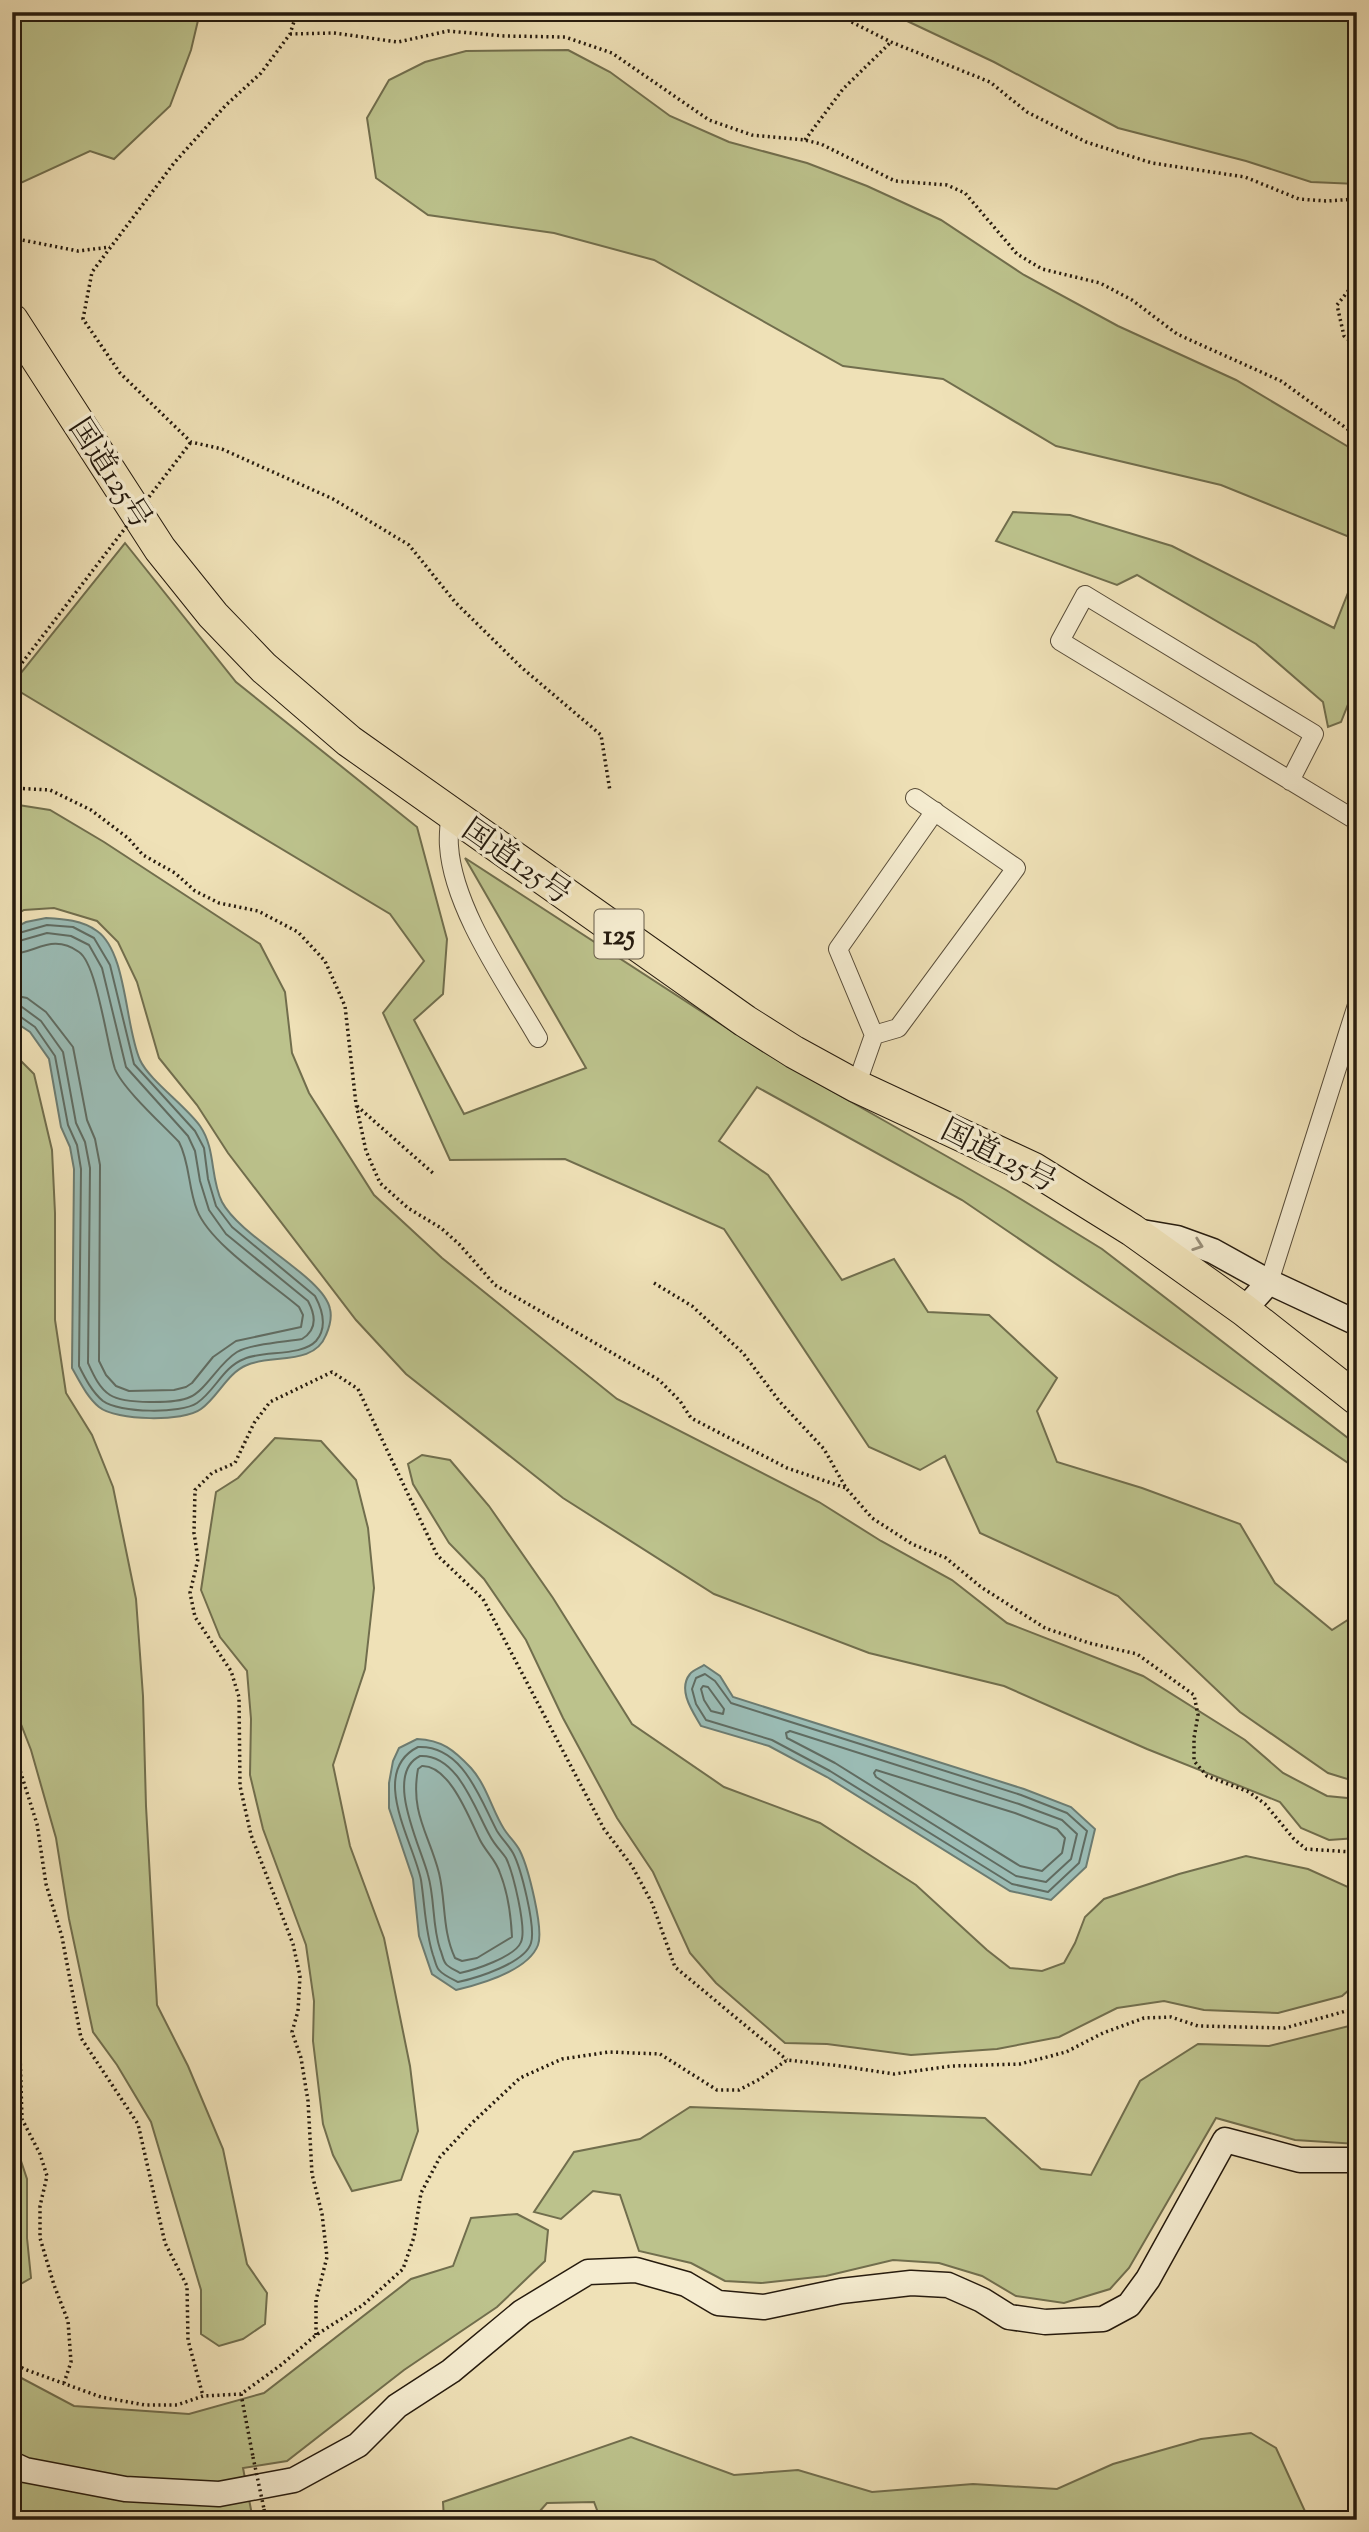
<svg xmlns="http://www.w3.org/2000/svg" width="1369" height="2532" viewBox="0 0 1369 2532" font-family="'Sorts Mill Goudy','Noto Serif JP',serif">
<rect width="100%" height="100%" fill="#efe1b7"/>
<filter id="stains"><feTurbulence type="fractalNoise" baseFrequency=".00286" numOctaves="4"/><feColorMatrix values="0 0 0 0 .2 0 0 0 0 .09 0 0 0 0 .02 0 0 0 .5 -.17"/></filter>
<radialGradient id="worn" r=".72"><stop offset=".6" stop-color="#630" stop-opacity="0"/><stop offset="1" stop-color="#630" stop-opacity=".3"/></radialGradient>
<!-- green -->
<path fill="#bcc28c" stroke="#716e4d" stroke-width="2" d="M12 12H200L191 50 170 106 114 159 90 151 12 187Z
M888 12H1357V184L1311 182 1246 161 1118 128 994 62Z
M568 50 610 72 670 116 729 142 807 163 867 186 941 220 1024 275 1118 326 1236 380 1357 452V536H1347L1221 485 1056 446 943 379 843 366 654 260 554 233 428 215 376 178 367 118 389 80 425 62 466 51Z
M1013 512 1070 515 1172 546 1334 628 1357 570V700L1351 697 1341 722 1328 727 1323 702 1256 644 1137 575 1117 585 996 541Z
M125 543 236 682 417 827 447 939 443 994 414 1020 464 1114 586 1068 465 858 767 1054 1006 1190 1102 1249 1357 1445V1469L962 1200 757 1087 719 1141 768 1175 842 1280 894 1259 928 1312 989 1315 1057 1378 1037 1411 1057 1462 1142 1488 1240 1524 1275 1583 1332 1630 1357 1614V1782L1328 1773 1240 1712 1118 1596 980 1533 945 1456 920 1470 869 1447 724 1229 565 1159 450 1160 383 1013 424 961 390 914 12 687V684Z
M12 804 50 810 104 842 260 944 285 992 292 1053 309 1093 374 1195 442 1258 617 1399 819 1502 881 1541 952 1580 1007 1623 1143 1676 1245 1740 1283 1773 1327 1796 1357 1799V1838L1329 1840 1301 1828 1280 1802 1147 1749 1004 1686 869 1653 714 1594 563 1498 406 1374 356 1320 228 1153 197 1105 159 1058 137 982 118 942 97 921 54 908 24 910 12 917Z
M19 1059 34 1074 52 1150 55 1213V1320L66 1393 92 1435 113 1487 136 1599 143 1696 146 1806 157 2005 188 2066 223 2149 247 2264 267 2293 265 2324 243 2339 219 2346 201 2334V2290L151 2122 117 2065 93 2032 69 1919 56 1838 31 1750 12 1701V1060Z
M275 1438 321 1441 356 1480 368 1528 374 1588 365 1669 333 1765 350 1846 384 1938 410 2066 418 2131 401 2180 352 2191 333 2155 323 2124 313 2041 314 2001 306 1945 263 1829 250 1775 251 1719 247 1671 220 1637 201 1590 216 1492 238 1478Z
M422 1455 450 1460 489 1506 553 1598 632 1724 724 1787 820 1823 916 1885 987 1950 1010 1968 1042 1971 1064 1963 1075 1943 1085 1917 1104 1899 1179 1874 1246 1856 1308 1869 1348 1887 1357 1898V1983L1342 1996 1278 2013 1204 2010 1164 2001 1117 2008 1059 2037 997 2049 911 2055 827 2044 785 2043 716 1983 690 1953 653 1872 617 1818 563 1718 526 1640 484 1579 449 1543 413 1484 408 1464Z
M1357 2024V2144L1295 2140 1216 2118 1129 2268 1110 2289 1064 2303 1016 2296 982 2276 939 2263 893 2260 826 2276 761 2283 725 2281 691 2263 639 2251 620 2195 593 2191 561 2219 534 2212 574 2152 640 2139 690 2107 985 2118 1041 2169 1091 2175 1140 2081 1198 2044 1269 2046Z
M12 2134 27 2179V2238L31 2278 12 2289Z
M517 2214 548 2230 545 2261 497 2307 404 2370 287 2461 243 2468 253 2520 12 2518V2373L74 2406 189 2414 264 2393 411 2279 453 2266 471 2218Z
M1251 2433 1276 2448 1309 2520H607L600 2518 594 2502 547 2503 532 2520H444L443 2502 631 2437 734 2475 798 2470 872 2492 973 2484 1057 2489 1113 2464 1201 2439Z"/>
<!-- water -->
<path fill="#9bbcb5" stroke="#6c7c72" stroke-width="2" d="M46 918C64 919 82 920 97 931 127 952 125 1027 140 1060 149 1080 186 1106 200 1126 216 1149 210 1178 222 1202 241 1238 324 1277 330 1309 332 1317 329 1328 326 1335 314 1366 272 1354 247 1365 227 1373 218 1397 201 1409 184 1422 116 1421 99 1407 87 1397 80 1382 72 1368L74 1169 70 1147 61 1127 49 1059 30 1032 12 1020V929L26 922Z
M704 1665 720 1676 733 1697 1024 1789 1071 1807 1095 1829 1086 1867 1051 1900 1010 1891 827 1777 769 1746 701 1726C693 1712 677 1690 690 1674 693 1670 700 1668 704 1665Z
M417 1739C442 1740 454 1750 471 1768 487 1786 492 1810 504 1829 509 1837 516 1843 520 1851 528 1867 544 1929 538 1945 528 1971 481 1984 456 1990L432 1974 419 1936 413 1879 389 1808V1783L393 1761 399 1748Z"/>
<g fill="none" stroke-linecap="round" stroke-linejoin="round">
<!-- shore -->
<path stroke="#606c62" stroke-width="2" d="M12 935 47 925 73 927 94 938 110 965 134 1064 195 1131 204 1148 208 1179 216 1206 232 1227 315 1296C322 1309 328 1327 316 1341 301 1357 263 1350 244 1359 223 1367 215 1391 197 1403 181 1414 119 1413 103 1401 92 1392 85 1378 79 1366L81 1169 77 1145 68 1125 55 1056 35 1027 18 1015H12
M12 943 47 933 71 936 89 945 102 968 126 1067 188 1136 195 1151 200 1181 209 1210 226 1234 308 1301C316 1316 317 1330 302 1339 284 1342 251 1344 237 1352 219 1363 206 1390 190 1397 175 1404 124 1404 110 1395 99 1388 93 1374 88 1363L90 1168 85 1142 76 1123 63 1052 41 1021 22 1007 12 1006
M12 954C36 953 52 933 79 952 97 964 107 1045 115 1069 123 1089 163 1125 179 1142 190 1163 188 1188 197 1210 210 1244 271 1283 299 1307L303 1315 301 1327 236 1341 213 1357 192 1383 186 1387 174 1390 129 1391 116 1386 106 1375 99 1361 100 1165 95 1139 87 1120 73 1047 46 1012 27 998 12 995
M705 1674 715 1681 731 1703 1021 1795 1067 1813 1087 1831 1079 1863 1048 1892 1012 1884 830 1771 772 1740 706 1720 696 1704 692 1689 696 1678Z
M703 1686 708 1687 724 1709 723 1714 711 1711 704 1700 701 1689Z
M790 1731 1019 1804 1062 1820 1077 1834 1071 1859 1046 1882 1016 1876 835 1763 787 1738 786 1733Z
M418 1747C463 1745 480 1799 497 1831 502 1839 509 1846 513 1853 521 1868 536 1927 531 1943 525 1963 477 1978 458 1982 452 1979 443 1975 439 1970 436 1967 435 1960 433 1955 425 1930 425 1906 421 1880 414 1843 368 1772 418 1747Z
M420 1756C458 1754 475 1810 490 1836 494 1844 501 1851 506 1858 513 1872 527 1929 521 1942 515 1957 474 1970 460 1973 456 1970 449 1968 446 1964 443 1961 442 1953 440 1949 432 1925 435 1899 428 1875 421 1847 383 1774 420 1756Z
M422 1766C450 1765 470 1820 480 1840 486 1852 496 1860 500 1873 508 1893 511 1916 512 1937L477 1958 462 1961 455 1958C442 1930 446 1902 439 1873 429 1834 410 1813 418 1769Z
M876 1770 1015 1813 1057 1829 1065 1838 1062 1853 1042 1871 1020 1866 876 1777 874 1773Z"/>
<!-- street casing -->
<g stroke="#584c38" stroke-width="20">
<path id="street" d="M1290 781 1314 734 1085 595 1060 641 1357 821
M450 813C450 824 448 835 449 846 453 909 507 984 538 1038
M874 1035 838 949 935 811
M856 1086 874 1035 898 1028 1016 868 915 798
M1269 1282 1357 1005"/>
</g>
<!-- secondary casing -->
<g stroke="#261b0e" stroke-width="27">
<path id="secondary" d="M1136 1231 1177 1238 1213 1251 1269 1282
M1244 1310 1269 1282 1357 1323
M12 2464 25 2470 125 2489 219 2494 294 2480 358 2445 397 2406 451 2371 522 2312 588 2272 636 2270 686 2284 718 2303 764 2307 841 2291 911 2283 948 2285 982 2300 1009 2317 1045 2322 1103 2319 1129 2305 1148 2279 1225 2140 1300 2160H1357"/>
</g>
<!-- highway casing -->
<g stroke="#261b0e" stroke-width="34">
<path id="highway" d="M12 320 160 549 213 615 264 668 349 741 745 1021 794 1052 856 1086 1034 1169 1132 1230 1244 1310 1357 1399"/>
</g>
<!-- path -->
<path stroke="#261b0e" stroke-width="3.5" stroke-dasharray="2 3.5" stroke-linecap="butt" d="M297 12 290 34 261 73 226 105 174 163 92 272 83 319 120 373 191 442 222 449 333 499 409 545 455 602 521 667 601 735 610 791
M832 12 891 42 990 82 1027 112 1086 142 1152 163 1245 177 1299 199 1326 201 1357 199
M290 34 334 33 398 42 448 31 504 36 565 37 612 53 709 120 752 135 805 140 821 144 895 181 947 185 965 193 1017 254 1042 269 1100 283 1132 300 1177 334 1281 381 1357 436
M805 140 843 89 891 42
M12 238 78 251 110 247
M1357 284 1352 286 1337 305 1344 336 1357 347
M12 788 50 790 91 810 128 838 143 855 175 873 195 891 219 903 258 911 298 932 325 961 345 1006 356 1104 366 1151 380 1183 408 1208 441 1228 459 1244 495 1285 659 1380 680 1401 691 1418 787 1468 846 1488
M357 1106 434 1174
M654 1283 692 1306 743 1353 780 1402 824 1449 846 1488 872 1518 912 1544 946 1558 981 1587 1045 1628 1089 1643 1137 1654 1194 1695 1198 1715 1194 1738V1761L1207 1776 1249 1792 1265 1804 1294 1839 1306 1849 1352 1852 1357 1857
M12 1745 37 1824 46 1884 62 1937 81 2038 138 2124 165 2243 187 2286 188 2340 203 2396
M12 2038 20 2053 22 2119 40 2154 47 2176 40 2206V2238L54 2285 68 2321 71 2362 64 2383
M316 2335V2300L327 2257 322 2214 312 2174 308 2101 301 2058 292 2032 298 2011 300 1976 293 1944 251 1835 240 1786 239 1697 231 1671 195 1617 190 1593 198 1559 194 1533 195 1490 212 1473 235 1463 254 1423 270 1402 332 1372 358 1389 437 1555 483 1599 604 1829 632 1866 652 1903 675 1967 787 2060
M12 2362 24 2369 101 2397 145 2405H177L203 2396 241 2394 281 2365 316 2335 363 2305 403 2269 414 2237 421 2193 440 2157 472 2123 520 2078 562 2059 609 2052 660 2054 717 2090H739L760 2079 787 2060 841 2066 894 2074 952 2066 1020 2064 1066 2052 1103 2033 1144 2018 1171 2017 1198 2026 1285 2028 1357 2008
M241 2394 253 2457
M264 2509 266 2520"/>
<!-- street -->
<use href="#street" stroke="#f5ecd0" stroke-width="18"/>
<!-- secondary -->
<use href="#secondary" stroke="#f5ecd0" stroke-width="24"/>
<!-- highway -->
<use href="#highway" stroke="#efe1b7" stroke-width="32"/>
<!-- path-bridge -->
<path stroke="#261b0e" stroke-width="3.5" stroke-dasharray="2 3.5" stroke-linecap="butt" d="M12 676 191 442
M253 2457 264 2509"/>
</g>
<!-- one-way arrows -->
<defs><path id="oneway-chevron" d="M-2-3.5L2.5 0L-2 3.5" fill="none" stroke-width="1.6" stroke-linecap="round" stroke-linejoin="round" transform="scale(1.75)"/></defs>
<use stroke="#988e79" href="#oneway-chevron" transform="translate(1198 1245) rotate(19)"/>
<g text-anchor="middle" stroke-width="7" stroke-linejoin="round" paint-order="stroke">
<!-- shield labels -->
<rect fill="#f5ecd0" stroke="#645a48" stroke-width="2" x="594.5" y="909.5" width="49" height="49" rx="5"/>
<g font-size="28" font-weight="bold" fill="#261b0e">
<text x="619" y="944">125</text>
</g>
<!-- street labels -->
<g font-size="30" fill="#261b0e" stroke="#f5ecd0">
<text transform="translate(111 473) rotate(57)" y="10">国道125号</text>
<text transform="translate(517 861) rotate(35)" y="10">国道125号</text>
<text transform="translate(999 1155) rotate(27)" y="10">国道125号</text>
</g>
</g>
<!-- margin -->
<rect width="1369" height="2532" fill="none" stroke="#efe1b7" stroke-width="42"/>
<rect x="14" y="14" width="1341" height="2504" fill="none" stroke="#261b0e" stroke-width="3.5"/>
<rect x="21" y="21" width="1327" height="2490" fill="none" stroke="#261b0e" stroke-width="2"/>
<rect width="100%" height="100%" filter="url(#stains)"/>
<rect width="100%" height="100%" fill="url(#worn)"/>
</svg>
